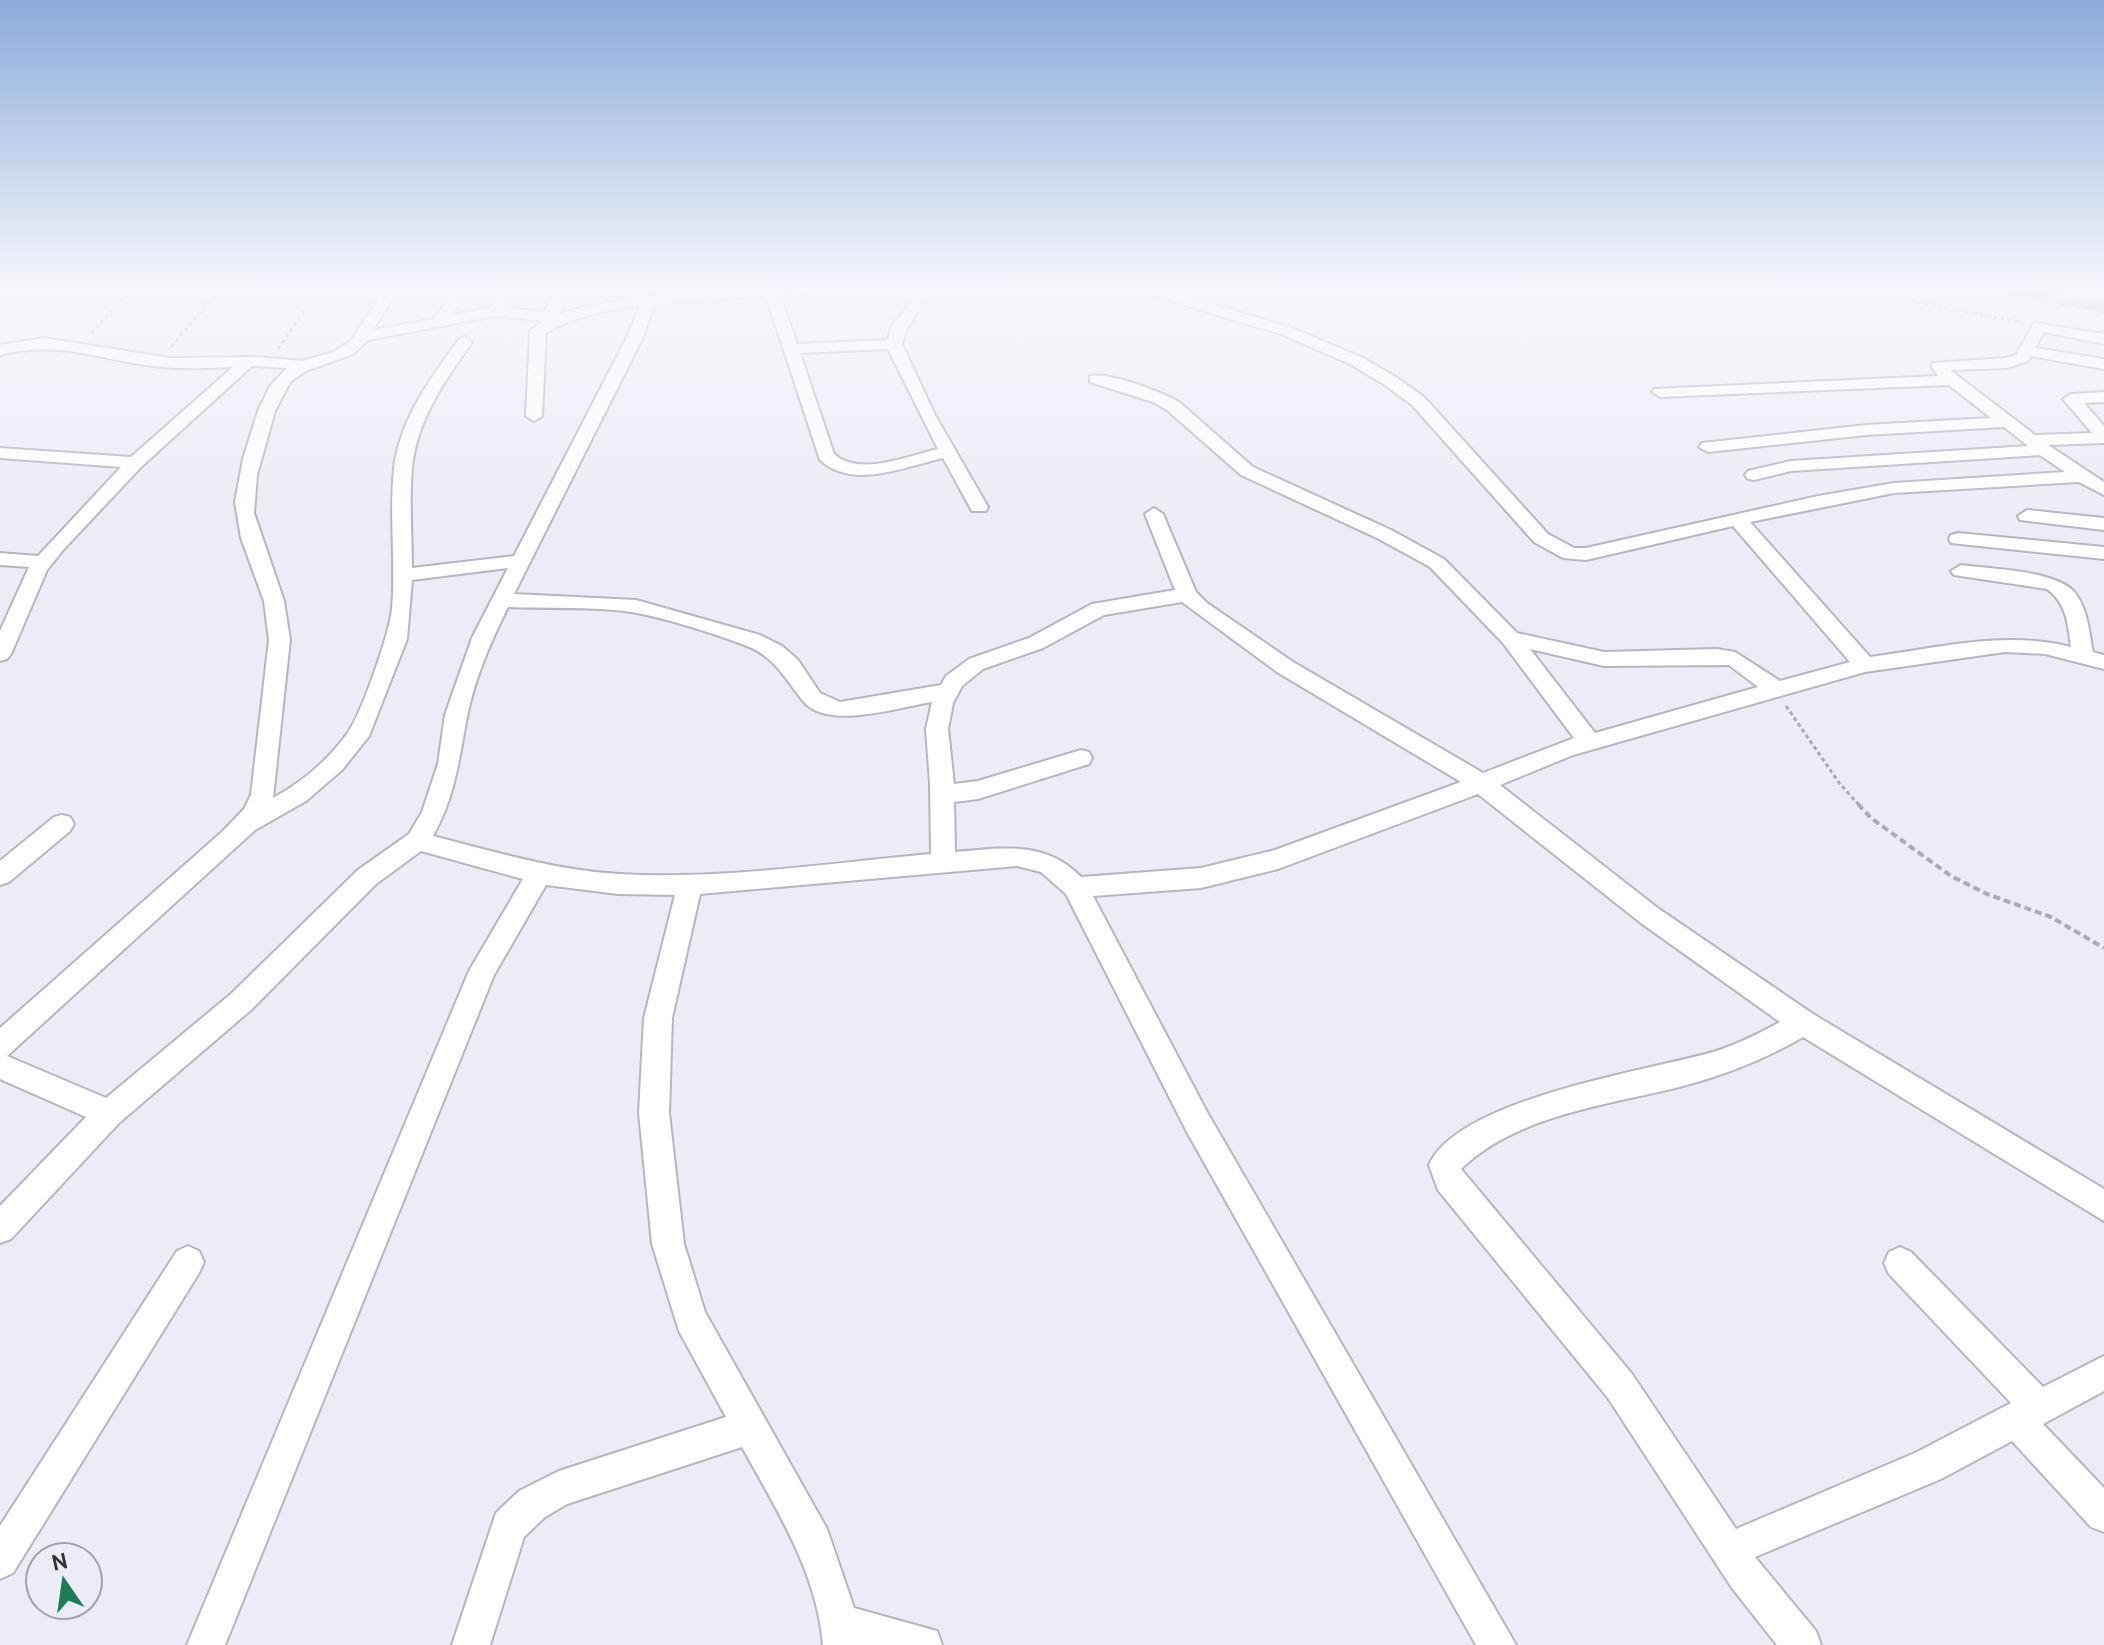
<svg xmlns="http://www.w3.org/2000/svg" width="2104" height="1645" viewBox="0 0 2104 1645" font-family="Cabin,sans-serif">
<rect width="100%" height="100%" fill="#ececf6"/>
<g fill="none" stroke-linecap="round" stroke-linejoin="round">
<!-- canal -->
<path fill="#9e9dc6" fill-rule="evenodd" d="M1993 288H2025L2104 303V313L2001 293Z"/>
<!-- minor casing -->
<g stroke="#b6b6bf" stroke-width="4">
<path id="minor" d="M385 288H399L373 330 434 319 456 288H470L452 315 490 308 503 288H517L505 308 544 312 557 288H571L559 314C650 288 745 288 839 288L832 292 780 295 797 344 888 340 891 328 921 288H935L907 328 902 344 935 415 988 507 986 511H972L943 458C904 467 853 490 820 460L766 296 655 304 642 339 514 594 636 600 760 635 782 646 798 660 820 693 840 702 941 685 946 676 969 659 1029 638 1092 604 1175 590 1145 514 1154 508 1163 514 1196 592 1207 603 1293 662 1483 773 1574 738 1503 643 1430 567 1377 538 1241 475 1167 410 1153 402 1090 382V376C1110 372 1161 392 1179 402L1253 467 1391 530 1444 559 1517 633 1604 652 1716 649 1735 652 1780 681 1850 662 1733 526 1586 560 1563 558 1534 542 1412 405 1382 383 1350 364 1281 334 1138 291 1136 288H1159L1292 328 1361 357 1394 376 1424 397 1548 534 1574 548H1586L1818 496 1894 483 2065 472 2040 455 1791 471 1754 480 1748 479 1745 475 1748 471 1791 461 2028 446 2004 427 1866 435 1708 452 1699 447 1702 443 1866 425 1991 418 1949 385 1660 397 1652 392 1654 389 1938 376 1931 366 1933 363 2005 358 2016 355 2034 323 2104 334V344L2044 332 2035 348 2104 359V369L2031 356 2028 361 2007 368 1950 370 2035 435 2092 433 2063 399 2071 394 2104 392V402L2084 403 2104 426V443L2048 445 2104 482V495L2079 482 1894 493 1750 522 1870 657C1937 648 2005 630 2071 647 2068 625 2067 603 2047 589L1954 575 1951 571 1961 565C1990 569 2057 570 2075 593 2088 610 2089 632 2093 652L2104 655V669L2045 654 2005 652 1865 672 1573 755 1500 785 1659 909 1813 1014 2104 1189V1221L1803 1037C1765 1059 1725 1075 1683 1086 1609 1105 1518 1114 1461 1169L1632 1374 1736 1529 1915 1453 2011 1403 1889 1274 1884 1263 1889 1252 1900 1247 1911 1252 2043 1387 2104 1356V1391L2043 1424 2104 1488V1532L2091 1527 2012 1441 1941 1479 1755 1557 1816 1631 1821 1645H1777L1732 1588 1608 1398 1438 1190 1429 1165C1458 1099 1646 1071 1713 1052 1736 1045 1758 1034 1780 1022L1641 923 1478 794 1278 869 1201 888 1093 896 1207 1112 1516 1645H1476L1187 1132 1066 894 1041 872 1017 866 700 894 672 1018 669 1113 684 1244 705 1312 827 1529 854 1608 937 1631 942 1645H823C817 1572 776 1509 742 1447L567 1504 545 1517 524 1537 490 1645H452L496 1513 519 1491 559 1471 726 1417 679 1331 652 1244 639 1113 644 1018 675 895 618 894 546 885 494 975 225 1645H187L469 971 523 879 421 851 376 884 252 1009 119 1123 11 1239 0 1243V1206L86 1117 0 1079V1028L223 831 244 809 251 795 269 640 264 601 241 538 235 502 243 459 258 411 270 386 287 368 252 366 141 467 63 550 47 570 11 654 7 659 0 661V631L29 567 0 565V553L38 556 121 467 0 458V448L131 457 233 367C204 368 175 370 146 365 92 357 56 341 0 355V345L44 338 170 358 256 357 303 361 333 352 351 341ZM640 306 626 339 514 556 412 568C412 535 409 501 412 469 416 421 445 380 472 342L464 337 459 339C431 378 400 419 394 468 389 515 396 562 392 609 389 635 362 713 347 734 328 760 301 783 273 798L290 640 284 601 254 513 257 475 275 411 290 382 306 371 353 354 368 340 495 316 543 321 530 331 526 416 534 421 542 416 546 333C574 316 607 310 640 306ZM888 349 938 449C907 456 860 477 834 454L800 353ZM508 568 472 638 445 715 438 764 422 812 409 834 358 870 232 993 106 1098 7 1056 255 830 306 801 342 770 369 736 407 639 412 580ZM1182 602 1277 672 1461 782 1275 850 1201 868 1081 877C1045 840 1002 848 955 852L954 802 978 799 1089 764 1092 758 1089 752 1081 750 978 781 954 784 948 729 953 703 962 686 983 669 1043 648 1104 615ZM508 607C547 609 599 606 637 613 672 620 709 632 742 644 774 655 784 677 803 701 827 731 899 707 932 702L926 729 930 783 931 854C828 863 722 880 619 874 555 870 495 852 433 836 455 797 459 759 467 717 474 680 491 641 508 607ZM1530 649 1604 666 1729 665 1758 687 1595 733Z
M2027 510 2104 518V530L2020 520 2018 516Z
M1958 533 2104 547V559L1951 543 1949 539 1951 535Z
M62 815 70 817 74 824 70 831 9 882 0 885V861L54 817Z
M188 1246 199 1251 204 1262 199 1273 13 1573 0 1579V1526L177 1251Z"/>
</g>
<!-- path-far1 -->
<path stroke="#ababb3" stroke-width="3" stroke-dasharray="4 3" stroke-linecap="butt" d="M1849 288 2023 323
M91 333 132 288
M171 347 221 288
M278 349 320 288
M1786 706 1840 784 1860 806"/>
<!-- path -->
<path stroke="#ababb3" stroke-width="4" stroke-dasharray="7 4" stroke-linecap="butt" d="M1858 804 1871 818 1951 876 1987 894 2051 917 2104 948"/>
<!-- minor -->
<use href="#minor" fill="#fff" fill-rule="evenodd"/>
</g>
<!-- sky -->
<linearGradient id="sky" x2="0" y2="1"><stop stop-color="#8aabda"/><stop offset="0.56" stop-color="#f6f6fb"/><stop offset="1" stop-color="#f6f6fb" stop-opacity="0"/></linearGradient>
<rect width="2104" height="518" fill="url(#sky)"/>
<!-- north arrow -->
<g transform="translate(64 1581) rotate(347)"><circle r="38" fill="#ececf6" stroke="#a2a2a9" stroke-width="2"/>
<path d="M0-6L14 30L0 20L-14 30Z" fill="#1a7d56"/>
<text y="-12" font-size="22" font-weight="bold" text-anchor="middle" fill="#323236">N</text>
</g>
</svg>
